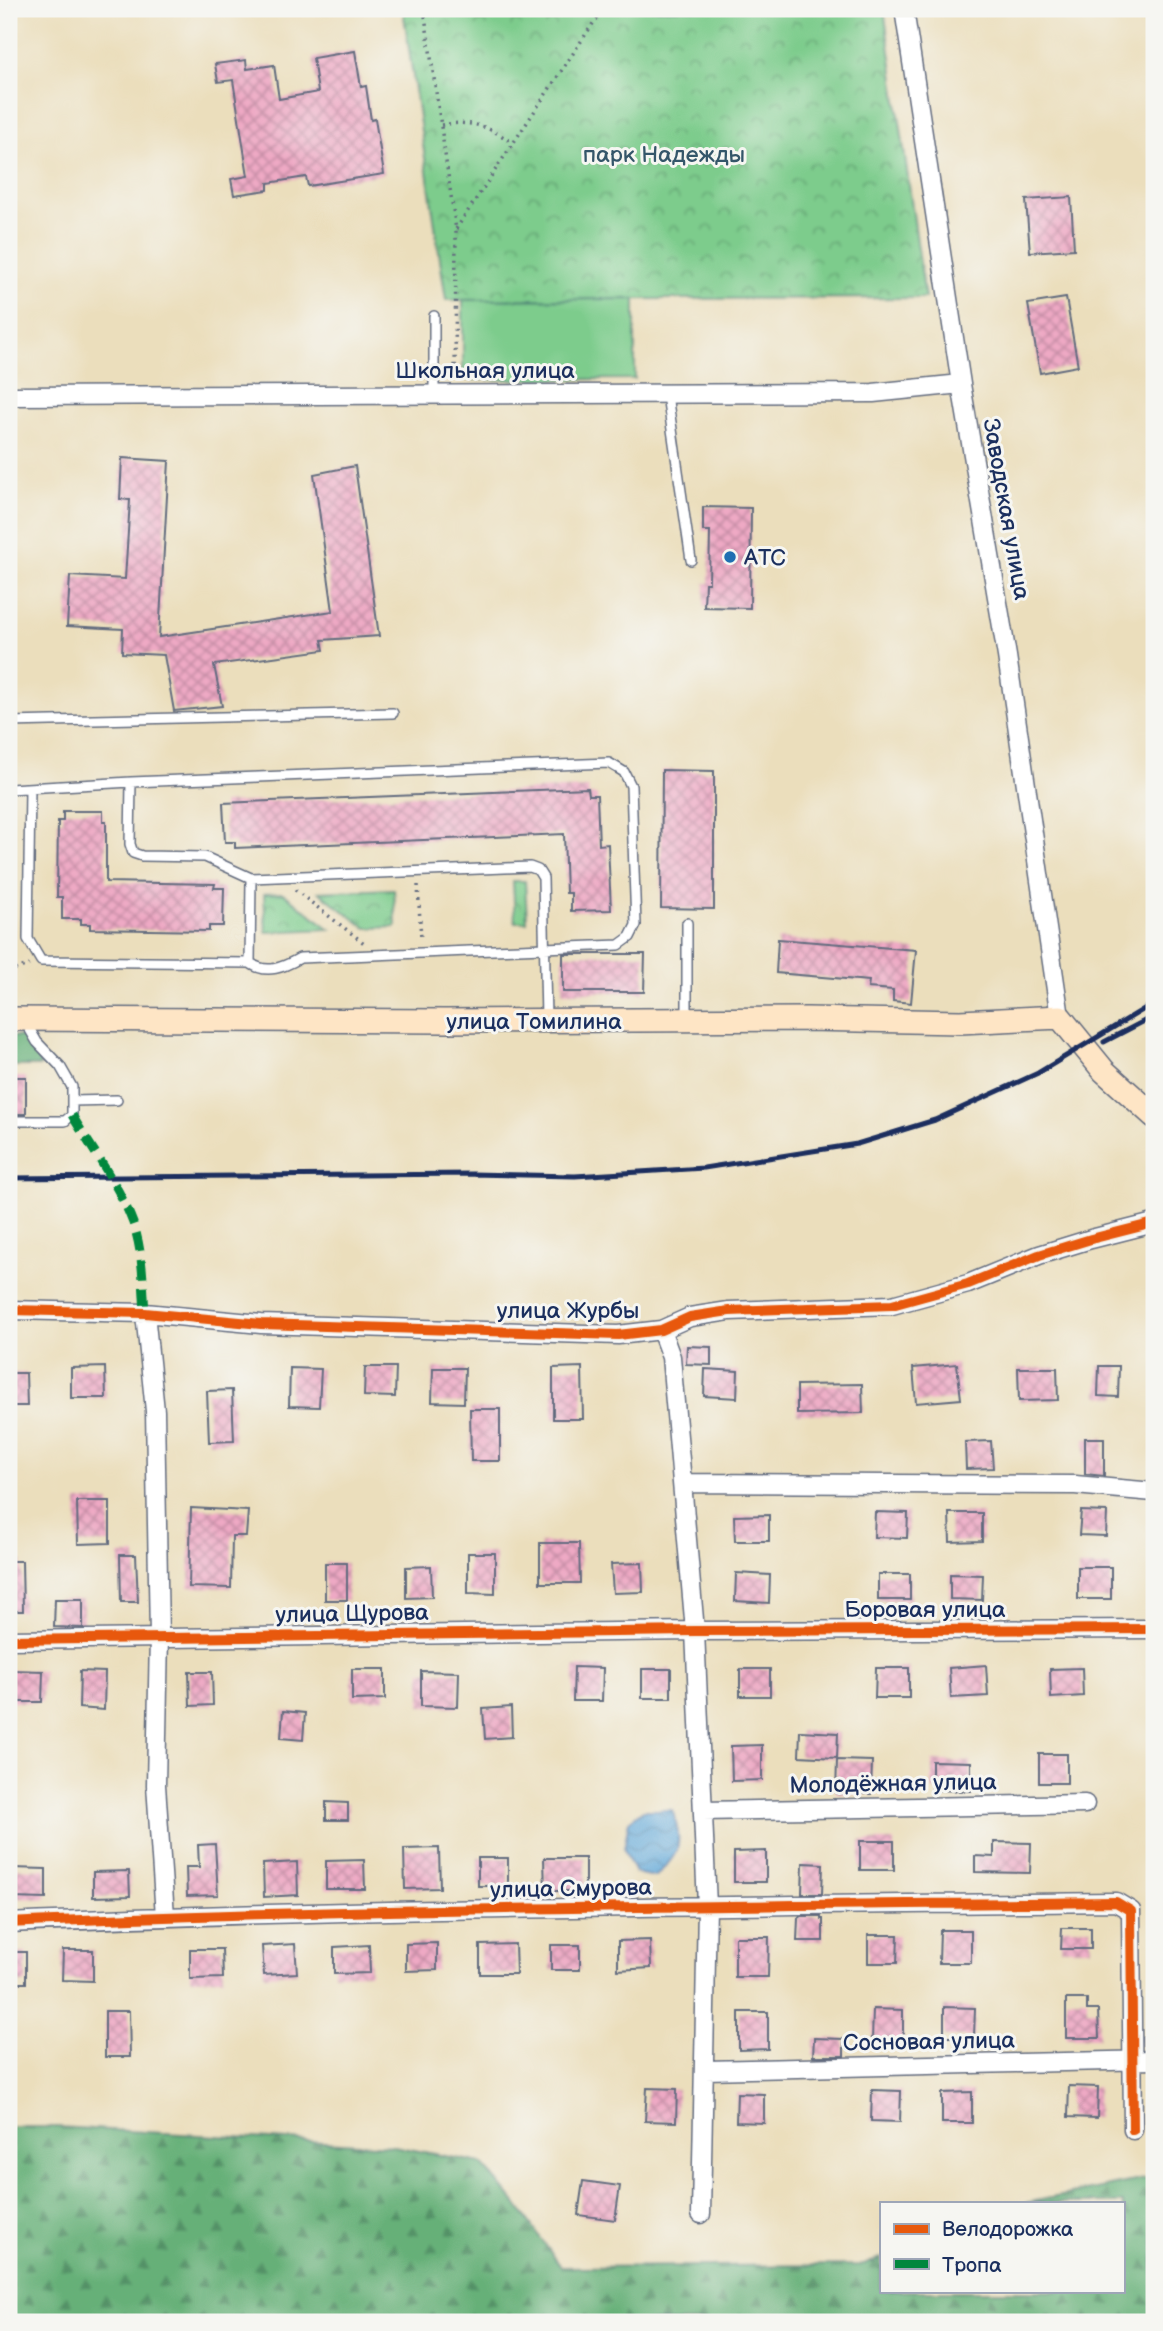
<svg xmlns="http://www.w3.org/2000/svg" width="1163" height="2331" viewBox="0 0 1163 2331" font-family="'Balsamiq Sans',sans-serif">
<defs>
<pattern id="forest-firs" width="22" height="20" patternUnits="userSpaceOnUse" patternTransform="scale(1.75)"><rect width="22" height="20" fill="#66b078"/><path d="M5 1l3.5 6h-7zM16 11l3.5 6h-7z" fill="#539066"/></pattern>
<pattern id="park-crowns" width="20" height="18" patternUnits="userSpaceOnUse" patternTransform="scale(1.75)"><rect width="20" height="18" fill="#7dcc8c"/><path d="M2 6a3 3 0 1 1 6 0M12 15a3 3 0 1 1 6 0" fill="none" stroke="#66a676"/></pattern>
<pattern id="water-waves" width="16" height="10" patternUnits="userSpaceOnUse" patternTransform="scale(1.75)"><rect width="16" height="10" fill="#62a8d8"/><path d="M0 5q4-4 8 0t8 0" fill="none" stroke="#5089b2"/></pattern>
<pattern id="building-cross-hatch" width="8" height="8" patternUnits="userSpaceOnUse" patternTransform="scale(1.75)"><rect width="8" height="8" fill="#eea9c4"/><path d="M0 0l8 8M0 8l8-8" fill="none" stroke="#c08aa2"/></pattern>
</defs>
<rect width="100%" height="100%" fill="#f6f6f2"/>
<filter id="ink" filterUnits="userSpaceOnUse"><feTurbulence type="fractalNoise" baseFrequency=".0143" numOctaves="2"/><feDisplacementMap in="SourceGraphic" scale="14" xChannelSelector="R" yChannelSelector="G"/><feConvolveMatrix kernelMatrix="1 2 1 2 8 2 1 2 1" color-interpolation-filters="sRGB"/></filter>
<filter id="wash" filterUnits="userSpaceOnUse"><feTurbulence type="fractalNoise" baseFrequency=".00686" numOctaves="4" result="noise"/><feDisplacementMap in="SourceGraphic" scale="28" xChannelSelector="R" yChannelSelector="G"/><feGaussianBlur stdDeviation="1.57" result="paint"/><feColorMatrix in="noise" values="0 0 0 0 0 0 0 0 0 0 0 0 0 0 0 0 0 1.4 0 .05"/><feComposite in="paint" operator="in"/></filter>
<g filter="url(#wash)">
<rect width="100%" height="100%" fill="#ebdebc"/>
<!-- forest -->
<path fill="url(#forest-firs)" stroke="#40706b" stroke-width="2" d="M9 1036 29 1037 41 1066H9Z
M9 2127H57L394 2146 481 2163 515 2202 561 2267 864 2265 881 2258V2291H1123V2203H1026L1154 2177V2322H9Z"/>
<!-- park -->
<path fill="url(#park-crowns)" stroke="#4c7e75" stroke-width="2" d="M403 9H884L925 298 446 300Z
M513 881H525L527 922H515Z
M394 889 396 927 366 928 319 892Z
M283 893 330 929 266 932 264 894Z"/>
<!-- pitch -->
<path fill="#7dcc8c" stroke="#4c7e75" stroke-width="2" d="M635 299V379L463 380V300Z"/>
<!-- water -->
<path fill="url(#water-waves)" stroke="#3e6c9b" stroke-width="2" d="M643 1810H672C684 1844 680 1853 655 1877L635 1873 624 1849 629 1821Z"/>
<g id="blocks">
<!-- building -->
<path fill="url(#building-cross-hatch)" d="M355 51 361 87 366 86 371 120 375 119 384 174 308 186 306 177 268 183V190L234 195 231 179 248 176 233 80 218 82 215 64 246 60 247 69 274 65 279 99 318 92 313 58Z
M1071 197 1074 249 1030 252 1026 200Z
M1066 298 1078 366 1040 373 1028 304Z
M122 458 169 461 159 637 333 611 314 474 355 466 379 636 322 640 324 650 214 665 222 706 174 711 164 655 122 653 123 629 67 626 70 576 125 579 130 500 120 499Z
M703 507 751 508 750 608 704 607 705 583H709L710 531H703Z
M662 770 714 771V909L661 908Z
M588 788 589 795H597L599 845 608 844 611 910 571 911V893H566L564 834 235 848V842H225L223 803Z
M63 811H103V821H106V882L215 884 214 888H224L223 926H209V931L90 929V924H81V919H62V897H57L58 821H63Z
M778 939 916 950 911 1003 893 1001V990L868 988 869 981 776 973Z
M563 954H645L644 992H563Z
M9 1077H26V1114H9Z
M687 1346 711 1347V1365L686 1364Z
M957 1364 961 1399 916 1403 913 1368Z
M1099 1366H1119L1118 1397 1098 1396Z
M105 1367 106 1398H71V1368Z
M365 1367H396L395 1397 364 1396Z
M582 1367 583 1419H553V1368Z
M290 1368 321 1369 319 1407 289 1406Z
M433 1368H465L464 1403 432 1402Z
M1018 1368H1057L1058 1400 1019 1401Z
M705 1369 738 1371 737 1398 704 1396Z
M9 1373H26L27 1406H9Z
M862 1384 863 1413 797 1414V1385Z
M232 1390 234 1441 209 1442 207 1391Z
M470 1409H500V1461H471Z
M1085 1438H1104V1476L1085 1474Z
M991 1441 993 1468 966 1469 965 1442Z
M77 1501H110V1543L78 1544Z
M191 1508 248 1511 246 1536H232L231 1588 189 1587Z
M1081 1511 1107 1512 1106 1536 1079 1535Z
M875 1512 908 1513 907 1538 874 1537Z
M949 1513H982V1541L950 1542Z
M769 1515V1541H735L734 1516Z
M540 1543H579L580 1583H540Z
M468 1553H495V1594L468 1593Z
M120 1555H136L138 1602H121Z
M9 1561H22L23 1611H9Z
M325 1563H347V1600H325Z
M642 1563 643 1592 613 1593 611 1564Z
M431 1566 432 1597 406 1598V1567Z
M1078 1567H1111V1599H1078Z
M736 1573 770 1575 769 1603 735 1601Z
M878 1574H910V1600H878Z
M950 1574 983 1575 982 1600 950 1599Z
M55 1599H83V1628L54 1627Z
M986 1665 988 1696 951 1698 949 1668Z
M574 1667 603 1668 602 1701H573Z
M876 1668H909V1698H875Z
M1082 1668 1083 1696 1051 1698 1050 1669Z
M352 1669H385V1699L352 1700Z
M642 1669H671V1698H642Z
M740 1669H770V1696H740Z
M10 1670 43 1671 42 1702H9Z
M80 1671 105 1672 104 1710 79 1708Z
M421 1671 459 1672 458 1707 421 1706Z
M189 1672H212L213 1705 190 1706Z
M511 1707 512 1737 485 1739 483 1709Z
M283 1711 305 1713 303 1740 281 1738Z
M800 1731 838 1733 837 1758 799 1756Z
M762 1745V1780L732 1781 731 1746Z
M1039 1754H1067V1783H1039Z
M837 1760 872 1761 871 1794 836 1793Z
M932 1761 971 1762V1791L932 1790Z
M326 1802 348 1803V1820H326Z
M860 1841H894V1870H860Z
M994 1842 1031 1843 1030 1873 975 1872V1856L994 1857Z
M215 1844 218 1895 187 1896 186 1867H199L198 1845Z
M439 1848 440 1888 405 1889 404 1849Z
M766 1851V1882H734V1852Z
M478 1858H508V1886H478Z
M544 1858H585V1891H545Z
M364 1860 365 1889H326V1861Z
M297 1862 298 1895 264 1897 263 1864Z
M803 1863 823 1864 822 1894H802Z
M12 1868 46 1869V1899L11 1898Z
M129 1871 130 1896 93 1897V1872Z
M801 1916H821V1919H823V1941H797L798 1918Z
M1062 1928H1091V1949H1061Z
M940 1930H971V1963H939Z
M868 1935H898L897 1963H868Z
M735 1937H769L768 1977H735Z
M650 1940 651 1968 618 1970V1941Z
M437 1943V1970L406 1971V1944Z
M295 1944 297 1973 264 1975 262 1946Z
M515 1944 516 1974H480V1945Z
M369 1945 370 1973 334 1974V1947Z
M551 1945H580V1970H551Z
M190 1949H222L223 1978 190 1979Z
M63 1950H93V1981L62 1980Z
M9 1952H26V1983H9Z
M1066 1999H1087V2010H1098L1099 2038H1066Z
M944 2007 975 2008 974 2037H944Z
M873 2009 903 2010V2042L872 2041Z
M105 2011H129L130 2057H105Z
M739 2012H768V2049L739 2050Z
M814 2038 844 2039V2056H813Z
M1069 2086 1098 2087 1097 2118 1068 2117Z
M647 2088 677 2089 676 2122 645 2121Z
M872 2090 901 2091 900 2122 871 2121Z
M972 2092V2123H942V2093Z
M737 2093 764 2094V2123L736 2122Z
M583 2181 620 2186 615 2220 578 2215Z"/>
</g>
</g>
<g filter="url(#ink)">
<use href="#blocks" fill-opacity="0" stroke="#646c7f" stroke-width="2"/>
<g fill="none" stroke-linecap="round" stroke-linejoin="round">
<!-- lane casing -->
<g stroke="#646c7f" stroke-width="12">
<path id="lane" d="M434 316V394
M667 395 691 560
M9 722 393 713
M30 788 28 939 41 961 250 963C267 975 284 967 300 958L619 945 630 937 636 925 631 786 624 772 609 763 131 782
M9 789 131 782 130 844 133 853 142 856 205 857 251 878 530 867 538 870 543 878 546 1019
M250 963 251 878
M687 1019V923
M72 1101 117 1100
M9 1121H65L72 1115V1087L60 1066 37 1042 26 1023"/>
</g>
<!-- street casing -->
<g stroke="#646c7f" stroke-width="21">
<path id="street" d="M904 9 961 384 1007 656 1060 1017
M9 396 873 393 961 384
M9 1310 145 1313 261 1324 618 1335 661 1330 690 1317 729 1311 892 1305 968 1284 1039 1255 1091 1239 1154 1223
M145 1313 155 1411 159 1636 156 1785 165 1916
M661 1330 671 1357 695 1631 707 1906 701 2214
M684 1483 1075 1485 1154 1492
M9 1640 695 1631 1154 1629
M703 1811 1085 1804
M9 1923C377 1907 747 1906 1116 1902L1131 1911 1133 2130
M705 2070 1154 2060"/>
</g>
<!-- secondary casing -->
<g stroke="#646c7f" stroke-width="26">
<path id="secondary" d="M9 1019 446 1021 807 1019 960 1022 1060 1017 1104 1071 1154 1116"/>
</g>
<!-- path -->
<path stroke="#646c7f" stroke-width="3.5" stroke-dasharray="2 5" stroke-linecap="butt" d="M424 9 456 230 455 378
M441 125C472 120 488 126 513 143
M456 229 594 22 607 9
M418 885 421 940
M295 890 364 943
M15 969 29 965"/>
<!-- lane -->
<use href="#lane" stroke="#fff" stroke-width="9"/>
<!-- street -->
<use href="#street" stroke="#fff" stroke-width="18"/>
<!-- secondary -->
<use href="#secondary" stroke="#fee5c5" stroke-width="23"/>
<!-- rail -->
<path stroke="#1b2f5e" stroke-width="5" d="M1104 1042 1154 1016
M9 1178 472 1174 575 1176 704 1168 857 1144 935 1120 1038 1073 1154 1003"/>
<!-- quiet -->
<path stroke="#00873e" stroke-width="9" stroke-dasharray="18 9" stroke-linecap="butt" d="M72 1115C92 1150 119 1185 133 1223 143 1251 143 1284 145 1313"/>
<!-- cycleway casing -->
<g stroke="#f6f6f2" stroke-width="15">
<path id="cycleway" d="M9 1310 145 1313 261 1324 618 1335 661 1330 690 1317 729 1311 892 1305 968 1284 1039 1255 1091 1239 1154 1223
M9 1640 695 1631 1154 1629
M9 1923C377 1907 747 1906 1116 1902L1131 1911 1133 2130"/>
</g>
<!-- cycleway -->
<use href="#cycleway" stroke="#e8590c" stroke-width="10"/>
</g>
</g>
<!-- markers -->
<circle fill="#1f6fb2" stroke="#f6f6f2" stroke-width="2.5" cx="730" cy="557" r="7"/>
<g text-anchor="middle" stroke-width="6" stroke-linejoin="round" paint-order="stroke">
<!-- park labels -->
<g font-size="23" fill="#34566a" stroke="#f6f6f2">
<text x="664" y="162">парк Надежды</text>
</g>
<!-- street labels -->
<g font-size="23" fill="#1b2f5e" stroke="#f6f6f2">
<text x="485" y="378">Школьная улица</text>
<text transform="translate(1007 509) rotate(80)" y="8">Заводская улица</text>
<text x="534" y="1029">улица Томилина</text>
<text x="568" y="1318">улица Журбы</text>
<text x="925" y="1617">Боровая улица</text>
<text transform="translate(352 1613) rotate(-1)" y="8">улица Щурова</text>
<text transform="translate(893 1783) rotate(-1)" y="8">Молодёжная улица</text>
<text transform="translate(571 1888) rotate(-1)" y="8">улица Смурова</text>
<text transform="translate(929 2041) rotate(-1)" y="8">Сосновая улица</text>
</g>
<!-- poi labels -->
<g font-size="23" fill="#1b2f5e" stroke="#f6f6f2" text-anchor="start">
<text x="744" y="565">АТС</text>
</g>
</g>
<!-- margin -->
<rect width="1163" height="2331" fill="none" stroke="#f6f6f2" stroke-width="35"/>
<!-- legend -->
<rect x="880" y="2202" width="245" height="91" fill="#f6f6f2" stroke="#9ea6b7" stroke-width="2"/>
<rect x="894" y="2224" width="35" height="10" fill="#e8590c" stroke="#9ea6b7" stroke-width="2"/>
<text x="942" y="2236" font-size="21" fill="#1b2f5e">Велодорожка</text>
<rect x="894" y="2259" width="35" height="10" fill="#00873e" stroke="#9ea6b7" stroke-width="2"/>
<text x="942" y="2272" font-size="21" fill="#1b2f5e">Тропа</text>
</svg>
